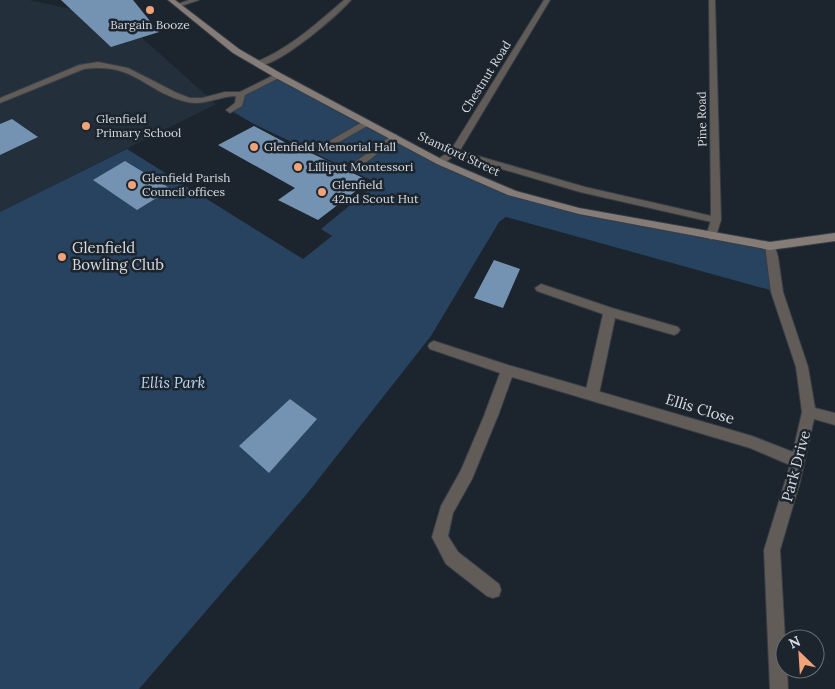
<svg xmlns="http://www.w3.org/2000/svg" width="835" height="689" viewBox="0 0 835 689" font-family="Lora,serif">
<rect width="100%" height="100%" fill="#1c242d"/>
<!-- built -->
<path fill="#23303c" d="M0 0H29L122 20 216 104 0 212Z"/>
<!-- green -->
<path fill="#27435f" d="M279 76 420 151 512 193 579 211 770 246 777 292 506 217 499 222 431 336 306 495 139 689H0V212L127 149 303 259 332 236 321 229 377 183 252 123 230 110 239 104 241 94Z"/>
<!-- building -->
<path fill="#7493b3" d="M61 0H133L159 32 111 47Z
M12 119 38 137 0 155V124Z
M254 126 305 153 307 151 363 178 359 181 365 184 318 220 278 200 295 188 218 145Z
M125 161 171 189 137 210 93 180Z
M494 260 520 269 503 308 474 298Z
M290 399 317 419 269 473 239 446Z"/>
<g fill="none" stroke-linecap="round" stroke-linejoin="round">
<!-- lane casing -->
<g stroke="#363e46" stroke-width="2">
<path id="lane" d="M98 62 128 68 177 93 190 98H202L225 92H240L276 74 283 76 245 95 242 106 230 113 226 110 235 103 236 96C220 96 204 106 187 102 145 92 135 62 84 69L0 103V98L79 65Z
M366 120 369 121V125L332 146 329 147 324 144Z
M394 134 397 135V139L361 166H355V162Z
M454 149 585 187 716 217 721 220 716 223 580 192 451 154 449 152Z
M541 284 612 308 678 327 680 330 678 333 674 335 615 318 599 394 597 398 592 400 587 398 585 394 603 314 537 291 535 288Z
M492 407 497 409 499 413 472 479 453 513 448 536 458 552 499 584 501 590 499 596 493 598 487 596 446 564 432 537 441 506 461 470 487 409Z"/>
</g>
<!-- street casing -->
<g stroke="#363e46" stroke-width="2">
<path id="street" d="M189 0H199L178 7 175 5Z
M344 0H351C337 16 277 68 256 66V62C290 48 316 24 344 0Z
M544 0H550L459 152 443 164H437V160L451 150Z
M709 0H715L721 220 716 236 711 240 706 236 711 220Z
M770 242 774 243 778 257 783 292 808 367 815 408 835 413V425L814 419 800 482 780 550 785 639V669H787L788 689H770L764 550 790 465 750 448 512 377 499 413 497 417 492 419 487 417 485 413 500 373 430 349 428 346 430 343 434 341 508 365 752 436 793 452 802 412 796 367 771 292 765 246Z"/>
</g>
<!-- secondary casing -->
<g stroke="#363e46" stroke-width="2">
<path id="secondary" d="M168 0H175L239 49 282 74 443 160 516 191 579 208 770 242 835 233V241L770 250 579 214 508 195 437 164 276 78 233 53Z"/>
</g>
<!-- lane -->
<use href="#lane" fill="#625c59" fill-rule="evenodd"/>
<!-- street -->
<use href="#street" fill="#625c59" fill-rule="evenodd"/>
<!-- secondary -->
<use href="#secondary" fill="#857c77" fill-rule="evenodd"/>
</g>
<!-- markers -->
<g fill="#f0a279" stroke="#1c242d" stroke-width="2">
<circle cx="150" cy="10" r="5"/>
<circle cx="86" cy="126" r="5"/>
<circle cx="254" cy="147" r="5"/>
<circle cx="298" cy="167" r="5"/>
<circle cx="132" cy="185" r="5"/>
<circle cx="322" cy="192" r="5"/>
<circle cx="62" cy="257" r="5"/>
</g>
<g text-anchor="middle" stroke-width="5" stroke-linejoin="round" paint-order="stroke">
<!-- far-poi labels -->
<g font-size="12" fill="#d6dce1" stroke="#1c242d" text-anchor="start">
<text x="150" y="29" text-anchor="middle">Bargain Booze</text>
<text x="96" y="123">Glenfield<tspan x="96" dy="14">Primary School</tspan></text>
<text x="264" y="151">Glenfield Memorial Hall</text>
<text x="308" y="171">Lilliput Montessori</text>
<text x="142" y="182">Glenfield Parish<tspan x="142" dy="14">Council offices</tspan></text>
<text x="332" y="189">Glenfield<tspan x="332" dy="14">42nd Scout Hut</tspan></text>
</g>
<!-- far-street labels -->
<g font-size="12" fill="#d6dce1" stroke="#1c242d">
<text transform="translate(486 77) rotate(-58)" y="4">Chestnut Road</text>
<text transform="translate(702 119) rotate(-91)" y="4">Pine Road</text>
<text transform="translate(459 154) rotate(25)" y="4">Stamford Street</text>
</g>
<!-- poi labels -->
<g font-size="15" fill="#d6dce1" stroke="#1c242d" text-anchor="start">
<text x="72" y="253">Glenfield<tspan x="72" dy="17">Bowling Club</tspan></text>
</g>
<!-- park labels -->
<g font-size="15" font-style="italic" fill="#bad8f7" stroke="#1c242d">
<text x="173" y="388">Ellis Park</text>
</g>
<!-- street labels -->
<g font-size="15" fill="#d6dce1" stroke="#1c242d">
<text transform="translate(700 409) rotate(17)" y="5">Ellis Close</text>
<text transform="translate(796 466) rotate(-75)" y="5">Park Drive</text>
</g>
</g>
<!-- north arrow -->
<g transform="translate(800 654) rotate(335)"><circle r="24" fill="#1c242d" stroke="#666e75"/>
<path d="M0-4L9 19L0 12L-9 19Z" fill="#f0a279"/>
<text y="-8" font-size="14" font-weight="bold" text-anchor="middle" fill="#d6dce1">N</text>
</g>
</svg>
